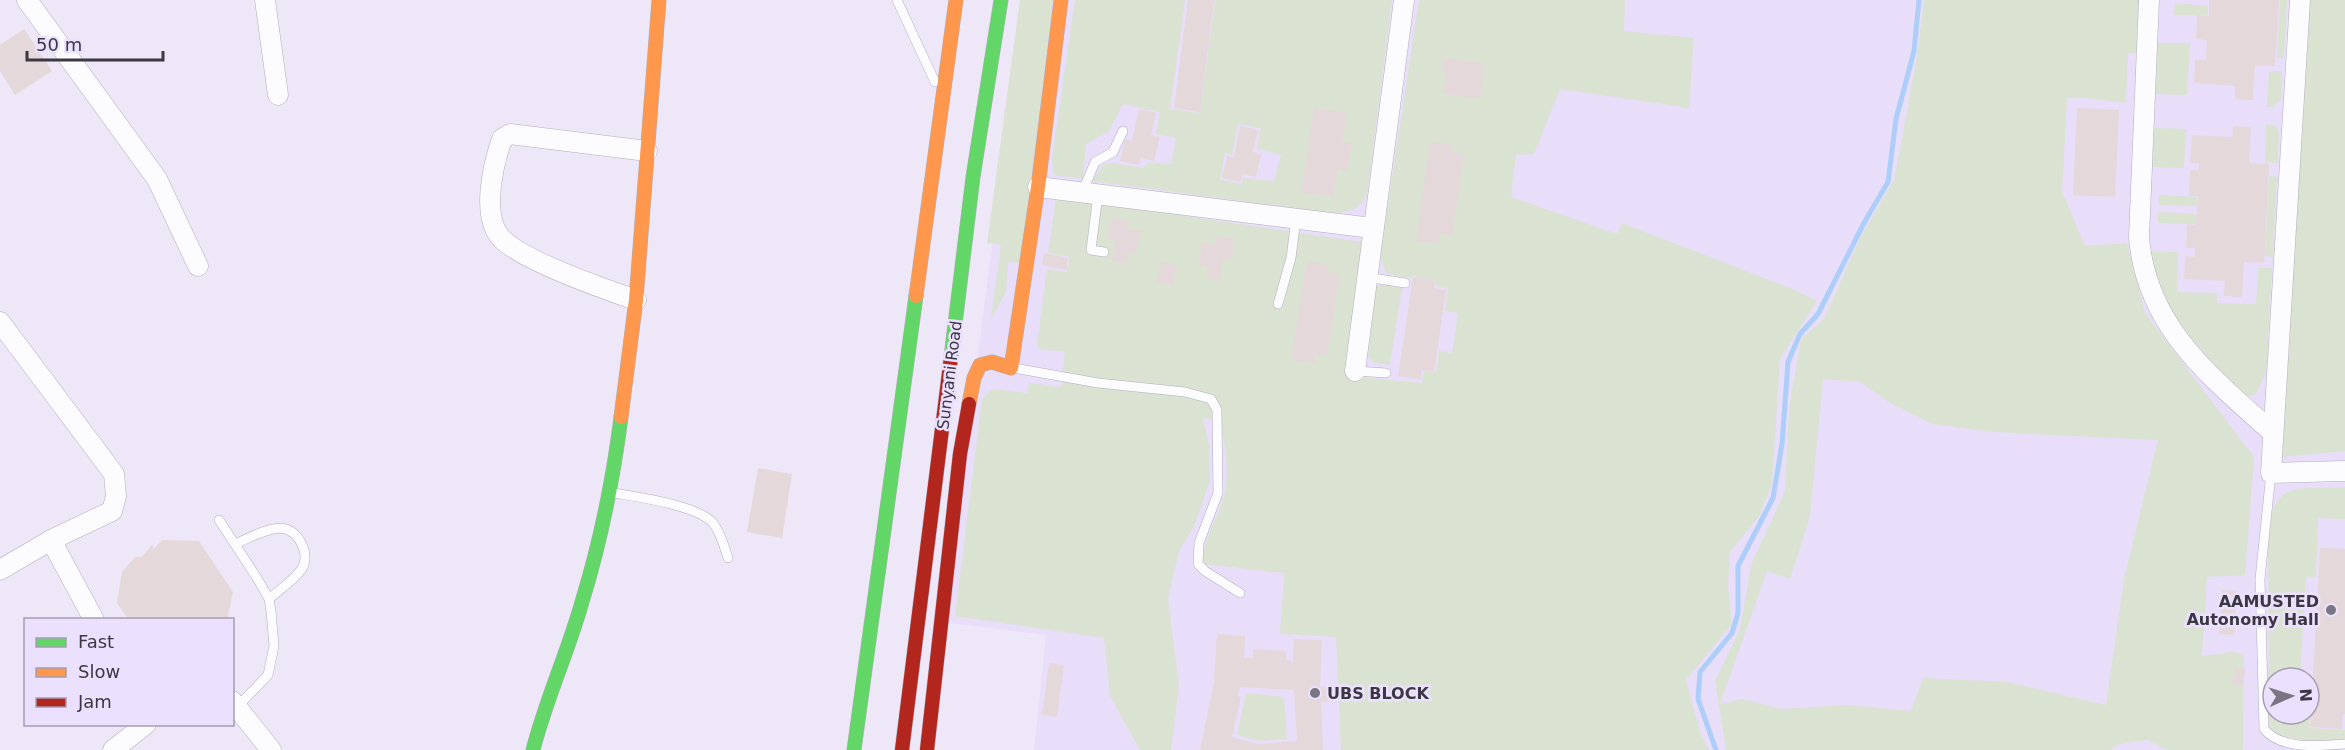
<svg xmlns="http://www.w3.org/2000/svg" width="2345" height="750" viewBox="0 0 2345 750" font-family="'DejaVu Sans',sans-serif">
<rect width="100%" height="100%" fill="#ede7f8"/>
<!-- built -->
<path fill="#e8defa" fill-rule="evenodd" d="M1024 0H2345V750H1034L1046 635 943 622ZM2273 678H2309V714H2273Z"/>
<!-- green -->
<path fill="#dae2d2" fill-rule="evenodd" d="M1020 0H1053L1021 263 1008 262 1006 292 991 319 1001 245 987 243Z
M1075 0H1185L1170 109 1200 113 1215 0H1392L1367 194C1358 211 1351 212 1332 213L1092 181 1104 164 1114 163 1143 168 1149 162 1171 164 1176 138 1156 134 1160 112 1123 104 1109 131 1086 144 1083 179 1054 175 1052 159ZM1238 124 1260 128 1257 149 1281 155 1274 181 1243 178 1242 184 1220 180 1225 153 1232 155Z
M1419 0H1625L1624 31 1694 38 1689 108 1560 89 1534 154 1516 155 1511 197 1617 234 1622 223 1795 290 1817 301 1780 359 1772 483 1760 515 1730 552 1728 587 1732 624 1686 680 1701 735 1709 750H1341L1336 637 1280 634 1284 573 1203 564C1202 538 1222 513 1226 487 1229 465 1224 442 1221 420L1203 418 1209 445 1210 480 1195 524 1179 551 1168 599 1179 686 1171 750H1140L1110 696 1104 638 955 616 982 399 992 389 1027 393 1029 383 1061 387 1065 351 1040 350 1037 345 1047 269 1067 272 1070 257 1048 253 1056 197 1362 242 1348 376 1422 383 1424 371 1436 373 1439 351 1452 353 1458 313 1445 311 1448 288 1436 286V280L1412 276V279L1386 273 1380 257Z
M1924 0H2140L2137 53H2128L2126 103 2086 98H2067L2062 191 2085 246 2127 243 2145 313 2254 457 2245 575 2207 577 2202 656 2233 652 2244 655 2243 750H2167L2147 740 2118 744 2111 750H1726L1715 681 1740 629 1751 565 1785 491 1789 408 1801 339 1824 319 1860 238 1894 180 1917 57ZM1823 379 1860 382 1890 403 1932 424 1993 432 2158 440 2124 579 2106 705 2007 682 1923 678 1911 711 1848 705 1782 709 1742 699 1720 704 1767 571 1790 579 1810 516Z
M2280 0H2287L2284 58H2277Z
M2308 0H2345V451L2281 457Z
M2175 3 2208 6V15H2174Z
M2157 43H2190L2187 95 2156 94Z
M2269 71H2282L2281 99 2273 107H2267Z
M2266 124 2276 126 2279 133 2278 163 2265 162Z
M2154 128 2186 129 2184 168 2152 167Z
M2269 176 2277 177 2273 257 2265 256Z
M2159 195 2197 197V206L2159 205Z
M2158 212 2196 214V224L2158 223Z
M2149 251 2178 252 2177 292 2217 293V303L2256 304 2258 268H2272L2266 372 2256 394 2250 396 2240 394C2206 352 2154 309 2149 251Z
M1383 284 1402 288 1390 365 1374 363 1368 356 1376 287Z
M2345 487V519L2318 518 2316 577H2306L2300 678H2273V714H2309V704V728L2345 730V739L2341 742C2322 740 2276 744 2269 724L2268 529C2276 478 2302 490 2345 487Z
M1246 693 1284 697 1287 739 1260 741 1237 735Z"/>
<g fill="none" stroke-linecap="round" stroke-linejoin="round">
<!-- stream -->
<path stroke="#adcef9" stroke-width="5" d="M1716 750 1698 699 1700 672 1732 633 1738 613V566L1773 498 1782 444 1788 362 1800 334 1818 314 1865 221 1888 182 1896 119 1914 51 1919 0"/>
</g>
<!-- building -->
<path fill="#e5d8da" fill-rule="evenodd" d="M1188 0H1214L1200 112 1174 108Z
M2209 0H2279L2275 66 2255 65 2253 100 2235 99V86L2194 83 2195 60H2206L2207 40 2196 39 2197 15 2209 16Z
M24 29 52 71 15 95 0 71V45Z
M1443 58 1484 63 1480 98 1443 94 1446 74 1441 73Z
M1314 108 1347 113 1342 142 1352 143 1347 171 1338 169 1333 197 1301 192Z
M2077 108 2119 110 2115 197 2073 195Z
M1139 109 1156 113 1151 135 1160 137 1154 161 1140 158 1139 165 1120 161 1125 139 1132 141Z
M1240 126 1258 130 1253 152 1261 154 1256 177 1242 174 1241 182 1222 178 1227 156 1234 157Z
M2233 126 2251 127 2249 163 2269 164 2264 263 2244 262 2242 297 2224 296 2225 281 2184 279 2185 256 2194 257 2195 248H2186L2187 224 2196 225 2198 196H2189L2190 170H2199V163H2190L2192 135 2232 137Z
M1430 142 1453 145 1451 152 1464 154 1452 236 1440 234 1439 244 1416 241Z
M1112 217 1129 221 1127 228 1141 231 1136 254 1129 252 1126 264 1112 261 1116 241 1107 239Z
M1217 236 1234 238 1232 260 1223 259 1220 280 1206 278 1207 266 1199 265 1202 242 1216 244Z
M1044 253 1068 258 1066 270 1042 265Z
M1307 261 1329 265 1328 272 1340 274 1327 356 1315 354 1314 363 1291 360Z
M1162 262 1178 266 1172 286 1157 282Z
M1413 277 1435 280 1434 288 1446 290 1434 372 1422 370 1421 380 1398 376Z
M758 468 792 474 782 538 747 532Z
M162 540 199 541 233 592 227 620H129L117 603 122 572 135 557H142L152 545 154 549Z
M2320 548 2345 549V714H2343L2342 729 2310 727Z
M2222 590 2237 591 2234 635 2219 634Z
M1217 634 1245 636 1244 658H1253V649L1286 651V660L1293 661 1294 639 1322 640 1320 687 1335 686V701L1321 702 1323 750H1200L1214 683ZM1240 687 1294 690 1297 741 1258 744 1232 737 1241 697 1238 696Z
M1049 663 1064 665 1057 717 1042 715Z
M2235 668 2245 669 2243 686 2232 685Z"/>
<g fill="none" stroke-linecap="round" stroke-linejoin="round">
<!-- lane casing -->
<g stroke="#b3aebc" stroke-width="10">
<path id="lane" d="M897 0 935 82
M1082 193 1095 162 1113 152 1123 131
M1098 194 1091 250 1104 252
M1366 277 1405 283
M1278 304 1291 258 1296 219
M1014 368 1098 383 1185 392 1211 399 1217 410 1218 493 1199 543 1198 564 1205 571 1240 593
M1355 371 1386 373
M2271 473 2260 579 2264 729C2281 750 2319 746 2345 744
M614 493C637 497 697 505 713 523 721 533 724 546 728 558
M219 520 257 578 269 599 271 611 274 646 268 675 237 707
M235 544C259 534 289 513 303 547 306 554 306 564 301 570 293 581 279 590 269 599"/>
</g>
<!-- street casing -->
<g stroke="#b3aebc" stroke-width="21">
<path id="street" d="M27 0 157 179 198 266
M265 0 278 95
M2149 0 2139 237C2146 327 2211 377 2273 433
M2300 0 2271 473 2345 471
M1038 187 1372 228
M636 300C604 289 526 262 503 240 480 219 493 165 502 139L510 134 647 151
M0 322 114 474 116 496 112 511 51 540 0 570
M1355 371 1404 0
M51 540 94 620
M232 701 271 750
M113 750 146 724"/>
</g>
<!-- fast casing -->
<g stroke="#b3aebc" stroke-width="15">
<path id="fast" d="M951 357 973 177 1001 0
M533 750C546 699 568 652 582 602 601 540 613 481 621 417
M854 750 916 296"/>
</g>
<!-- slow casing -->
<g stroke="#b3aebc" stroke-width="15">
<path id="slow" d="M916 296 956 0
M969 404 974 378 980 365 992 362 1011 368 1038 187 1061 0
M621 417 636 300 659 0"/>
</g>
<!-- jam casing -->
<g stroke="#b3aebc" stroke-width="15">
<path id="jam" d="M902 750 951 357
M927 750 960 454 969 404"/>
</g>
<!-- lane -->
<use href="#lane" stroke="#fcfbfe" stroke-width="9"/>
<!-- street -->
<use href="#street" stroke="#fcfbfe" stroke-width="20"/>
<!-- fast -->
<use href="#fast" stroke="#63d668" stroke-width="14"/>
<!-- slow -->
<use href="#slow" stroke="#ff974d" stroke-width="14"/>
<!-- jam -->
<use href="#jam" stroke="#b3261e" stroke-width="14"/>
</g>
<!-- markers -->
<g fill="#7a7582" stroke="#ebe1fe" stroke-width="2">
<circle cx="2331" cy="610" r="6"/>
<circle cx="1315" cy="693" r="6"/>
</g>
<g text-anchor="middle" stroke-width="5" stroke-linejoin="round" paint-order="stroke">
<!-- street labels -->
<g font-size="16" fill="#3c3843" stroke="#ebe1fe">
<text transform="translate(949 375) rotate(-83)" y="6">Sunyani Road</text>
</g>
<!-- poi labels -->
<g font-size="16" font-weight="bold" fill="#3c3843" stroke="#ebe1fe" text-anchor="end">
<text x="2319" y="607">AAMUSTED<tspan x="2319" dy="18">Autonomy Hall</tspan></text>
<text x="1327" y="699" text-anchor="start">UBS BLOCK</text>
</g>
</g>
<!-- legend -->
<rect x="24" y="618" width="210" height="108" fill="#ebe1fe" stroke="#a59db3" stroke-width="1.5"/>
<rect x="36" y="638" width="30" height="9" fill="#63d668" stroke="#a59db3" stroke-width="1.5"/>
<text x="78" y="648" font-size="18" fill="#3c3843">Fast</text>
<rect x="36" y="668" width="30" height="9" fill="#ff974d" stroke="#a59db3" stroke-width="1.5"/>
<text x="78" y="678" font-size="18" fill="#3c3843">Slow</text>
<rect x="36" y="698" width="30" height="9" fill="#b3261e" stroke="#a59db3" stroke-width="1.5"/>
<text x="78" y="708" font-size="18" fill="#3c3843">Jam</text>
<!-- north arrow -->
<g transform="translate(2291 696) rotate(87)"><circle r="28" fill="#ebe1fe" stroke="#a59db3" stroke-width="1.5"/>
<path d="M0-4.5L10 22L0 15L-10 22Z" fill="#7a7582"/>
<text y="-9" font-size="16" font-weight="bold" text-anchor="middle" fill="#3c3843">N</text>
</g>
<!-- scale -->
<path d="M27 51v9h136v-9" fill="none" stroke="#3c3843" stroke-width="3"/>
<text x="36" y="51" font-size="18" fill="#3c3843" stroke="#ebe1fe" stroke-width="4.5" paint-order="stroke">50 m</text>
</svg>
